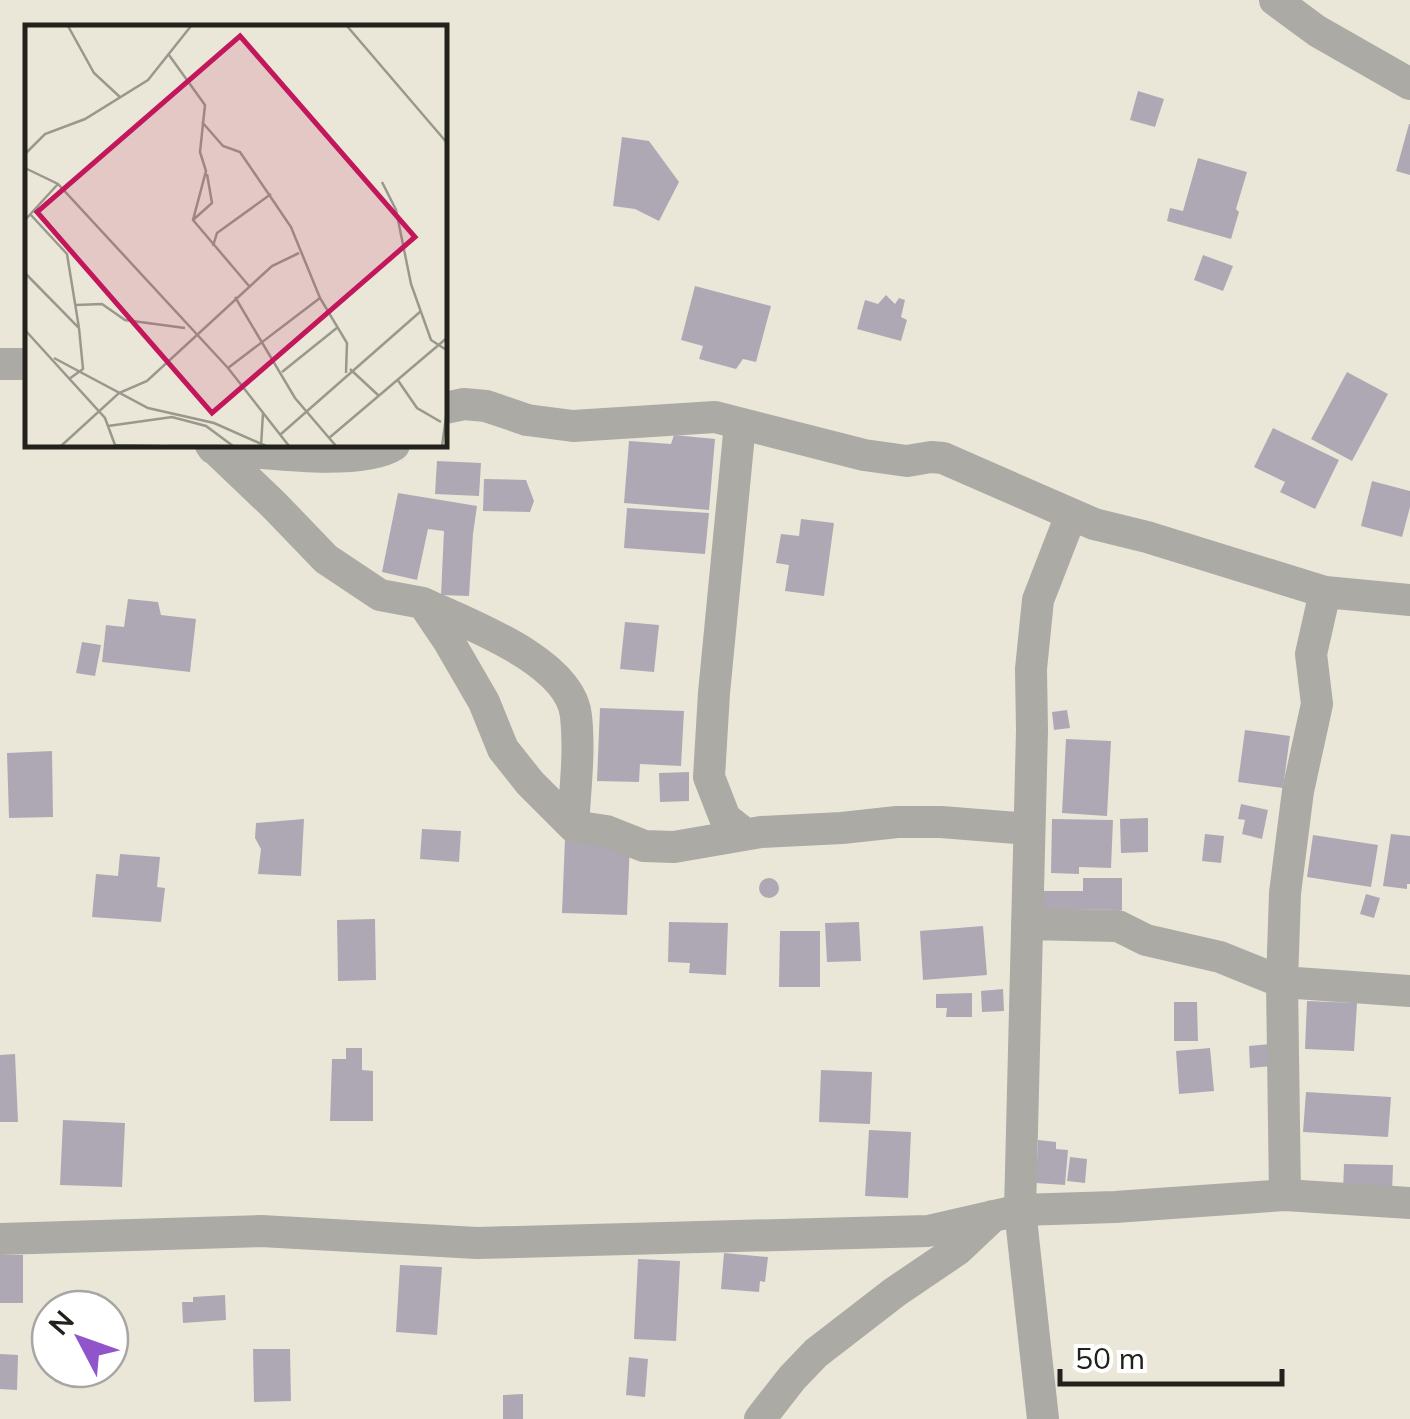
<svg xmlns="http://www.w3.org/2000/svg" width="1410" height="1419" viewBox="0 0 1410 1419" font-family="Mulish,sans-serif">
<rect width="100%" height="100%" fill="#eae7d8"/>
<!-- building -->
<path fill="#aea8b5" d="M1138 91 1164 99 1155 127 1130 120Z
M1409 124H1410V175L1396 171Z
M622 137 649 141 679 182 659 221 635 209 613 206Z
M1198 158 1247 172 1236 209 1239 212 1231 239 1167 221 1170 208 1183 211Z
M1203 255 1233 266 1223 291 1194 280Z
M695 286 771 306 756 362 743 359 736 369 699 359 703 346 681 340Z
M886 295 895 304 899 298 905 300 901 317 907 320 901 341 857 329 865 300 878 304Z
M1347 372 1388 394 1352 461 1311 439Z
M1273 428 1339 460 1315 509 1280 492 1285 482 1254 467Z
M674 435 715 439 709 510 624 503 629 441 671 444Z
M437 461 481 463 479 496 435 494Z
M484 479 526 480 534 501 530 512 483 511Z
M1372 481 1410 491V507L1402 537 1361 526Z
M398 493 477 506 473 534 469 596 441 595 444 531 428 529 417 580 382 572Z
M627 508 709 513 705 554 624 548Z
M801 519 834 523 824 596 785 591 789 565 776 563 781 534 799 536Z
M128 599 158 602 161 615 196 619 190 672 102 662 106 625 124 627Z
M625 622 659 625 654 672 620 669Z
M82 642 101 645 95 676 76 673Z
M600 708 684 711 681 766 640 764 639 782 597 781Z
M1067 710 1070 728 1054 730 1052 712Z
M1245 730 1290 736 1283 788 1238 782Z
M1066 739 1111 741 1107 816 1062 813Z
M52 751 53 817 9 818 7 753Z
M689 772V801L660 802 659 773Z
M1241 804 1268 810 1262 839 1242 834 1245 820 1238 819Z
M1148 818V852L1121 853 1120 819Z
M304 819 301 876 258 874 261 849 255 838 256 823Z
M1052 819 1113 820 1111 868 1079 867V874L1051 873Z
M422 829 461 831 459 862 420 859Z
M1205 834 1224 836 1221 863 1202 861Z
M1391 834 1410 836V884H1407V889L1383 886Z
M1313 835 1378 845 1371 887 1307 877Z
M565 839 630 841 627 915 562 913Z
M120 854 160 857 157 887 165 888 161 922 92 917 96 874 118 876Z
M759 888a10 10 0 1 1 20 0a10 10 0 1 1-20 0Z
M1083 878H1122V910L1038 909V891H1083Z
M1366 894 1380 898 1374 918 1360 914Z
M375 919 376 980 338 981 337 920Z
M669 922 728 923 726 975 689 973 690 963 668 962Z
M859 922 861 961 827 962 825 923Z
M983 926 987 975 923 980 920 931Z
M780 931H820V987H779Z
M1003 989 1004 1011 982 1012 981 991Z
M972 993V1017H946L947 1008H936V994Z
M1307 1001 1357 1003 1354 1051 1305 1049Z
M1174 1002H1197L1198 1041H1174Z
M1271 1044 1272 1066 1250 1068 1249 1046Z
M346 1048H362V1070L373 1071V1121H330L332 1059H346Z
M1210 1048 1214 1091 1179 1094 1176 1051Z
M15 1054 18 1122H0V1055Z
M821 1070 872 1072 870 1124 819 1122Z
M1306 1092 1391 1097 1388 1137 1303 1132Z
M63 1120 125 1123 122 1187 60 1185Z
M869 1130 911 1132 908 1198 865 1196Z
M1038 1140 1056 1142V1149L1068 1150 1065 1185 1036 1183Z
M1070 1157 1087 1159 1085 1183 1067 1181Z
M1344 1164 1393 1165 1392 1194 1343 1193Z
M724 1253 768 1257 765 1282 760 1281 759 1292 721 1289Z
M0 1255H23V1303H0Z
M638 1259 680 1261 676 1341 634 1339Z
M400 1265 442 1267 437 1335 396 1332Z
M225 1295 226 1320 183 1323 182 1302H193V1297Z
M253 1349H290L291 1401 254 1402Z
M0 1354 18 1355 17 1390 0 1389Z
M629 1357 648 1359 645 1397 626 1395Z
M523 1394V1419H503V1395Z"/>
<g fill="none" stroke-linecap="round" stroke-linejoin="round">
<!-- minor -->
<path stroke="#abaaa4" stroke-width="32" d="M1275 0 1317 31 1410 84
M0 364H28
M445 408 464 404 486 406 527 420 573 426 715 417 864 455 907 461 931 457 943 458 1094 524 1147 537 1325 592 1410 600
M740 424 714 693 709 777 725 818 745 834
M211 445 273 504 326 559 380 595 423 603 448 640 484 702 503 749 530 783 573 826 606 831 644 846 674 847 761 832 842 828 897 822H941L1029 829
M213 448C256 452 360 467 394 445
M425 604C469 624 571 662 576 716 580 752 575 790 573 826
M1027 924 1118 926 1146 940 1220 957 1282 982 1410 991
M1285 1195 1282 982 1285 893 1298 791 1317 704 1311 654 1325 592
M0 1239 261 1231 477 1243 928 1231 1020 1210 1115 1207 1285 1195 1410 1203
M760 1419 792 1378 816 1353 895 1292 957 1250 993 1216
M1043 1419 1020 1210 1032 730 1031 669 1038 600 1071 515"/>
</g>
<!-- overview -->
<g transform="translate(25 25)">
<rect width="422" height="422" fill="#eae7d8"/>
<path fill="none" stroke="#9a988c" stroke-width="2.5" d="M43 1 69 48 96 73M322 1 423 119M144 30 180 80 175 127 181 146 168 195 224 261M177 97 198 121 215 127 266 202 295 273 322 318 321 348M0 129 20 109 60 94 123 55 166 1M0 143 33 159 203 343 264 421M357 157 371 185 386 259 406 315 423 326M5 189 42 229 54 303M0 195 33 159M168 195 187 178 182 149M188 221 192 208 246 169M0 248 54 303 58 344 44 354M210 272 270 373 311 421M51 280 77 279 100 295 160 303M0 305 80 393 90 420 135 421M29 333 123 383 189 398 241 421M203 343 295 273M325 344 353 370M257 347 313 302M372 354 392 383 416 397M83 401 147 392 181 401 208 421M256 409 396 286M304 413 423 312M36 421 94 368 122 356 247 241 274 228M143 421H196M236 421 238 388M417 421 423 378"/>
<path fill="#c2185b" fill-opacity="0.15" stroke="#c2185b" stroke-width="5" d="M215 11 390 212 187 388 12 187Z"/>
<rect width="422" height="422" fill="none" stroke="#22211b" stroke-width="5"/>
</g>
<!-- north arrow -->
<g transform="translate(80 1339) rotate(311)"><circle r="48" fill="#ffffff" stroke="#a7a6a4" stroke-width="2.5"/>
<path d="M0-8L18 38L0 25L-18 38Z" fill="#9054cb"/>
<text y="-15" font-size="28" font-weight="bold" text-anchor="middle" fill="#22211b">N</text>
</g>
<!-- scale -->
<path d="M1060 1369v15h222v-15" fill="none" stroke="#22211b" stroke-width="5"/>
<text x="1075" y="1369" font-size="30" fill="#22211b" stroke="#ffffff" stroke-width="8" paint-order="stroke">50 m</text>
</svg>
